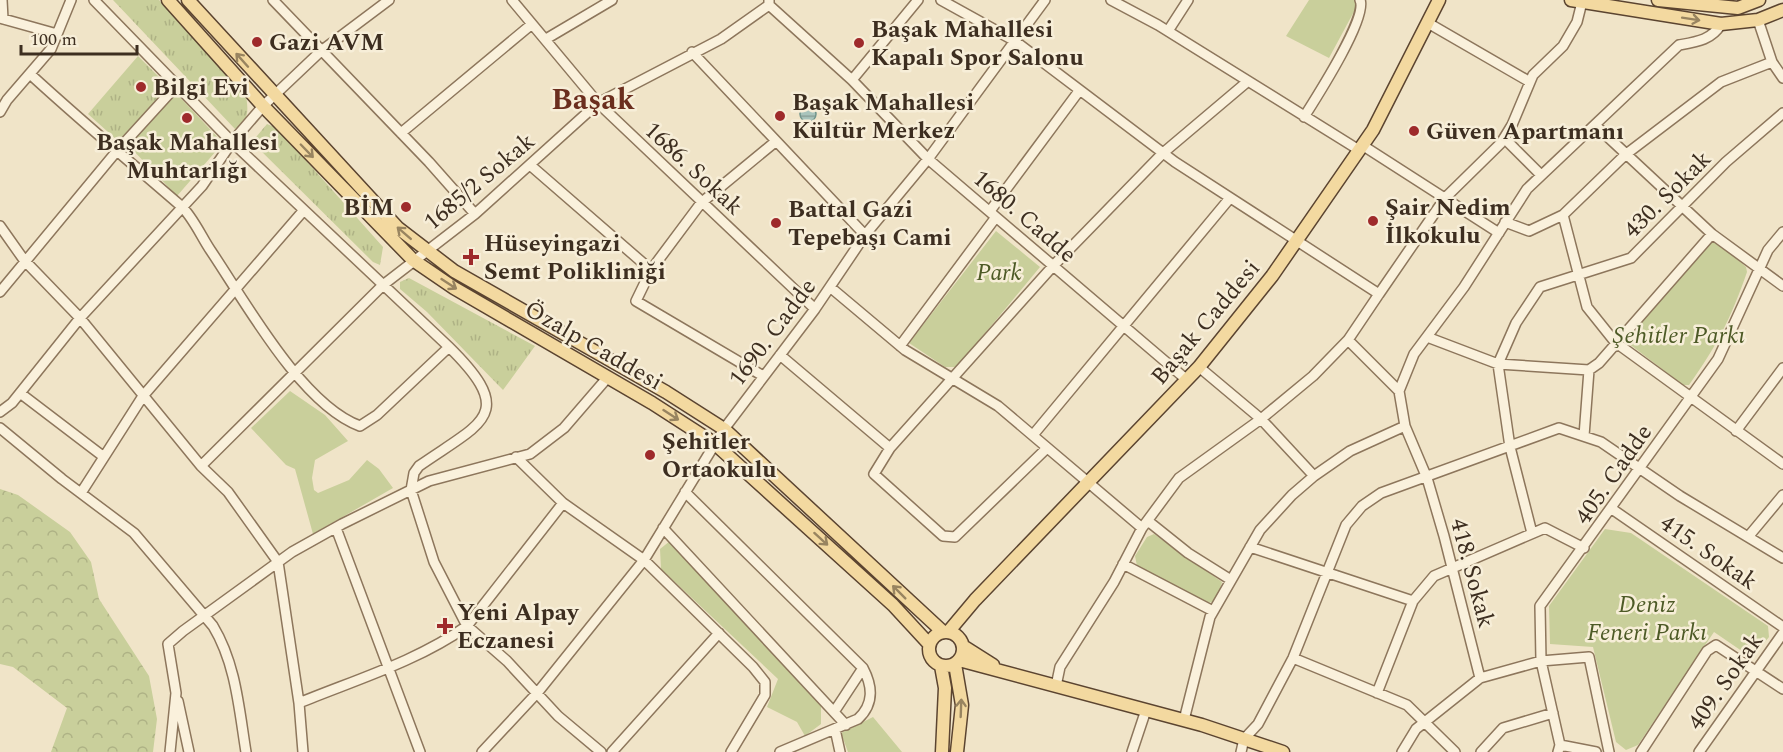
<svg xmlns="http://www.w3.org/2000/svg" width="1783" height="752" viewBox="0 0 1783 752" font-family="Spectral,serif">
<defs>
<pattern id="grass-tufts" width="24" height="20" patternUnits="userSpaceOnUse" patternTransform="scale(1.5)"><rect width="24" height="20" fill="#c9cf9b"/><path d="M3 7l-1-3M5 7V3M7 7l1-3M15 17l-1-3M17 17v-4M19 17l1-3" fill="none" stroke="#aeb285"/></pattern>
<pattern id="forest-crowns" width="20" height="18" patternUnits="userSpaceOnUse" patternTransform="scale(1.5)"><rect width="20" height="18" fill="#c9cf9b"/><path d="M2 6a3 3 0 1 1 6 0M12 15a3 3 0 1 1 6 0" fill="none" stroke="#aeb285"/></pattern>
<pattern id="water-rules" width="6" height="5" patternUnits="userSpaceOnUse" patternTransform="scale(1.5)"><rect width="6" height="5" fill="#a9c4bc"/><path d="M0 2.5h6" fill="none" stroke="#8ba098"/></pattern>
</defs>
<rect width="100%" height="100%" fill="#f0e4c8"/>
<!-- grass -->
<path fill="url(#grass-tufts)" d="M113 0H159L246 95C248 110 250 120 235 129Z
M138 56 169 87 118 141 88 114Z
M267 124 277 128 383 247 380 265 373 262 252 142Z
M409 278 535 346 503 390 427 312 400 289V282Z"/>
<!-- forest -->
<path fill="url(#forest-crowns)" d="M0 489 18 495 70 532 91 562 99 599 149 676 157 719 153 752H51L67 708 13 667 0 664Z"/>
<!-- park -->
<path fill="#c9cf9b" d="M1309 0H1356L1357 6 1329 58 1286 36Z
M175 92 223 143 177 196 127 144Z
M996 231 1040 267 957 367H945L909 343Z
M1711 243H1720L1746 267 1747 272C1731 318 1717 346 1689 385H1683L1628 343 1627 337Z
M290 391 325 415 348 441 315 460 312 478 314 490 318 493 349 480 367 460 379 469 393 488 313 534 295 469 286 465 251 428Z
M1605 529 1631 533 1768 626 1769 637 1752 658 1714 632 1638 745 1626 750 1616 742 1593 647 1550 644 1549 606Z
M1154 534 1222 582 1217 601 1207 603 1137 566 1135 556 1147 537Z
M670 541 821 701V724L805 736 797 722 767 707 778 679 661 569 660 549Z
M873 717 902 752H848L841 733Z"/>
<!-- water -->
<path fill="url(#water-rules)" stroke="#6f938a" stroke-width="1.5" d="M800 114a8 8 0 1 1 16 0a8 8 0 1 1-16 0Z"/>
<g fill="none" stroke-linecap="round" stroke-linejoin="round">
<!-- minor casing -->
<g stroke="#8d765c" stroke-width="12">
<path id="minor" d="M2 0 3 19
M94 0 232 142 449 347C518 415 482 422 419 466L414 473 411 490 434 562 467 626 507 661 558 716 601 752
M273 0 429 162 475 214
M512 0 598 103 815 309
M769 0V5L852 80 928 159 1187 380
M941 0 1015 41 1175 162 1379 294 1445 198 1501 143 1512 125 1533 75 1563 46 1577 22 1582 2
M1111 0 1158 25 1359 150
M0 18 57 34
M1758 20 1772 62 1783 78
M1428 23 1530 82
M1168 31 1188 0
M546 39 612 0
M692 52 865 235
M30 74C79 119 130 162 181 206 193 217 202 238 211 251 246 303 302 405 360 426L377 415 449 347
M852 80 918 0
M0 112 7 100 51 49 71 0
M1304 117C1316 98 1368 17 1360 0
M1595 125 1712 234 1783 286
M401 133 532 24
M1504 138 1541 175
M1362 145 1499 233
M530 165 651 270
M990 211 1079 91
M1563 215 1587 307 1615 342 1783 464
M1505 222 1529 231 1563 215 1625 155 1721 82 1772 62
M0 226 24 260 80 318 201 466 228 492 278 562 299 703 303 752
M830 287 905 350 998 406 1142 528 1114 582 1060 667 1056 686
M0 292 116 152 178 84
M1427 337 1498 364 1589 370 1599 363 1712 234
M1348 340 1399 391 1405 426 1427 478 1444 536 1480 678
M900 346 996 217
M780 355 890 448
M1199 367 1261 419 1314 476
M763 376 636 301 651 270 701 203 775 142
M1399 391 1414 354 1464 287 1527 189 1679 45C1696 42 1712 40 1721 24
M20 393 104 457
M0 412 12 403 80 318 202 186 232 142 263 106 321 51 389 0
M0 428 62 479 134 533 213 626C236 664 239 709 246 752
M1736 431 1783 368
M1033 435 1230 198
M1584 436 1589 370
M1047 448 955 537 943 536 874 474 890 448 1053 266 1163 153 1247 82
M516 457 563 503 644 560 753 667 765 682V695L731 752
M201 466 383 285 475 214 598 103 721 39 769 5
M685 492 863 668C873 687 874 704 858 719L780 752
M81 493 143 396 304 210
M1612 509 1783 627
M1148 521 1188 553 1231 580
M336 528 420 752
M663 528 846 725
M1142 528 1179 478 1261 419 1313 376 1348 340 1379 294
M1532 533 1510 447 1498 364 1516 323 1540 287 1631 258 1726 162 1783 113
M1748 537 1783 495
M1250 547 1413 601
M1123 564 1213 611
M1293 658 1407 705 1455 752
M1377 693 1413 601 1434 576 1545 528 1584 548
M178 701 189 752
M299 703C355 680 418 661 467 626L563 503
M834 712 863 668
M1184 720 1210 617 1260 530 1292 495 1314 476 1350 451 1405 426
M835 729 840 752
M1560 745 1596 752
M170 752 176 693 168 644 183 631 292 552 342 524 429 481 530 454 564 428 608 377
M482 752 538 692 644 560 724 429 815 309 865 235 928 159 1045 0
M612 752 719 633
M1132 752 1146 710
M1241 752 1244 739 1258 724 1293 658 1346 525 1362 506 1381 493 1559 428 1601 442 1680 496 1783 558
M1402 752 1416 729 1480 678 1541 661 1589 657 1609 752
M1481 752 1503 728 1553 713
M1558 752 1560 745 1541 661 1540 606 1718 359 1768 250 1783 232
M1641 752 1707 651 1716 645 1783 689
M1699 752 1783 633"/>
</g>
<!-- major casing -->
<g stroke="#5b4430" stroke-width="15">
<path id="major" d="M168 0 263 106 413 260 454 288 652 403 714 443 893 605 929 644
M188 0 398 228 454 271 666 392 724 429 942 631
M1571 0 1721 24 1758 20 1783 10
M1658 0 1738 8 1759 0
M949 631 975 600 1199 367 1272 276 1373 130 1439 0
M929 649a17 17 0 1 1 34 0a17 17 0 1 1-34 0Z
M963 646 993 665
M959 660 1202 725 1283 752
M955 664 962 705 957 752
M941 666 945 688 942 752"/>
</g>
<!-- minor -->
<use href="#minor" stroke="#faf1dc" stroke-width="9"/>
<!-- major -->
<use href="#major" stroke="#f3d9a0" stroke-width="12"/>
</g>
<!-- one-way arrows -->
<defs><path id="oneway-shaft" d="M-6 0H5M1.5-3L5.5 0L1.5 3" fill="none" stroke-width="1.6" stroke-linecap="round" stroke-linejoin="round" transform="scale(1.5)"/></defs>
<g stroke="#988460">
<use href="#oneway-shaft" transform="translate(1691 19) rotate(9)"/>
<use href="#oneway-shaft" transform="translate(242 60) rotate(-132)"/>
<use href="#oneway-shaft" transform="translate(307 151) rotate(46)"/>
<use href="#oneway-shaft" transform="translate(404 233) rotate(-139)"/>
<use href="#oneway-shaft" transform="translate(449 284) rotate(33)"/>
<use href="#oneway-shaft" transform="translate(671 415) rotate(33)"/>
<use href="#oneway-shaft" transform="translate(821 539) rotate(42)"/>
<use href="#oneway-shaft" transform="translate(899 592) rotate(-135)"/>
<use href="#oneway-shaft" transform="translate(961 708) rotate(-88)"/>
</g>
<!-- markers -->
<g fill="#9e2a2b" stroke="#f7eed8" stroke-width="2">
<circle cx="257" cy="42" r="6"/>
<circle cx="859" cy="43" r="6"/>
<circle cx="141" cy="87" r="6"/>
<circle cx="780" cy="116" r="6"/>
<circle cx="187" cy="118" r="6"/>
<circle cx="1414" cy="131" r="6"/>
<circle cx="406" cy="207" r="6"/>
<circle cx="1373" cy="221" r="6"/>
<circle cx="776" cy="223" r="6"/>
<path d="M468 248h6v6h6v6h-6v6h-6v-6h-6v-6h6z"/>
<circle cx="650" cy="455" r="6"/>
<path d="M442 617h6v6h6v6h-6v6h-6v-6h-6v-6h6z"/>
</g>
<g text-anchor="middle" stroke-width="5" stroke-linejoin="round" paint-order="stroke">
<!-- poi labels -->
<g font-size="24" font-weight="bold" fill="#3d2e20" stroke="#f7eed8" text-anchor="start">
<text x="871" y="37">Başak Mahallesi<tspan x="871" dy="28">Kapalı Spor Salonu</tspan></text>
<text x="269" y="50">Gazi AVM</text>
<text x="153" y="95">Bilgi Evi</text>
<text x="792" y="110">Başak Mahallesi<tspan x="792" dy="28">Kültür Merkez</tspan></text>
<text x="1426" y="139">Güven Apartmanı</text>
<text x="187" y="150" text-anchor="middle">Başak Mahallesi<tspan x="187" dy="28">Muhtarlığı</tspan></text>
<text x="394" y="215" text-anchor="end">BİM</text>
<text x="1385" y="215">Şair Nedim<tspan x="1385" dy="28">İlkokulu</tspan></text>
<text x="788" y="217">Battal Gazi<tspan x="788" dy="28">Tepebaşı Cami</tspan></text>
<text x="484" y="251">Hüseyingazi<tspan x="484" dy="28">Semt Polikliniği</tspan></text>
<text x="662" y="449">Şehitler<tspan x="662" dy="28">Ortaokulu</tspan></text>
<text x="457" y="620">Yeni Alpay<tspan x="457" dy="28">Eczanesi</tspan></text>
</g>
<!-- street labels -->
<g font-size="24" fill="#3d2e20" stroke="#f7eed8">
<text transform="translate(694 168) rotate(43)" y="8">1686. Sokak</text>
<text transform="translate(479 181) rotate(-40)" y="8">1685/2 Sokak</text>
<text transform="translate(1667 194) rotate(-45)" y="8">430. Sokak</text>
<text transform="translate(1025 216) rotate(41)" y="8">1680. Cadde</text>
<text transform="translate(1205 322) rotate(-50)" y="8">Başak Caddesi</text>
<text transform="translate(772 332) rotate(-53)" y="8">1690. Cadde</text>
<text transform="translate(594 345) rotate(30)" y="8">Özalp Caddesi</text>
<text transform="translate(1613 474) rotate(-55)" y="8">405. Cadde</text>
<text transform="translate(1709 552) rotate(35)" y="8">415. Sokak</text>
<text transform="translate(1473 573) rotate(75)" y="8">418. Sokak</text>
<text transform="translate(1725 681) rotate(-55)" y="8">409. Sokak</text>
</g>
<!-- park labels -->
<g font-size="24" font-style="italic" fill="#4d5a26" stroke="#f7eed8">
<text x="999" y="280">Park</text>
<text x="1679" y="343">Şehitler Parkı</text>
<text x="1647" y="612">Deniz<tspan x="1647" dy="28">Feneri Parkı</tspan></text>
</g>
<!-- district labels -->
<g font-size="30" font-weight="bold" fill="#6b2e1e" stroke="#f7eed8">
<text x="593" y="109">Başak</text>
</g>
</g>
<!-- scale -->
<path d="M21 45v9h116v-9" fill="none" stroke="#3d2e20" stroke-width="3"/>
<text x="30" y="45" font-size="18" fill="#3d2e20" stroke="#f7eed8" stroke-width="4.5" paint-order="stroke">100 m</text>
</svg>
